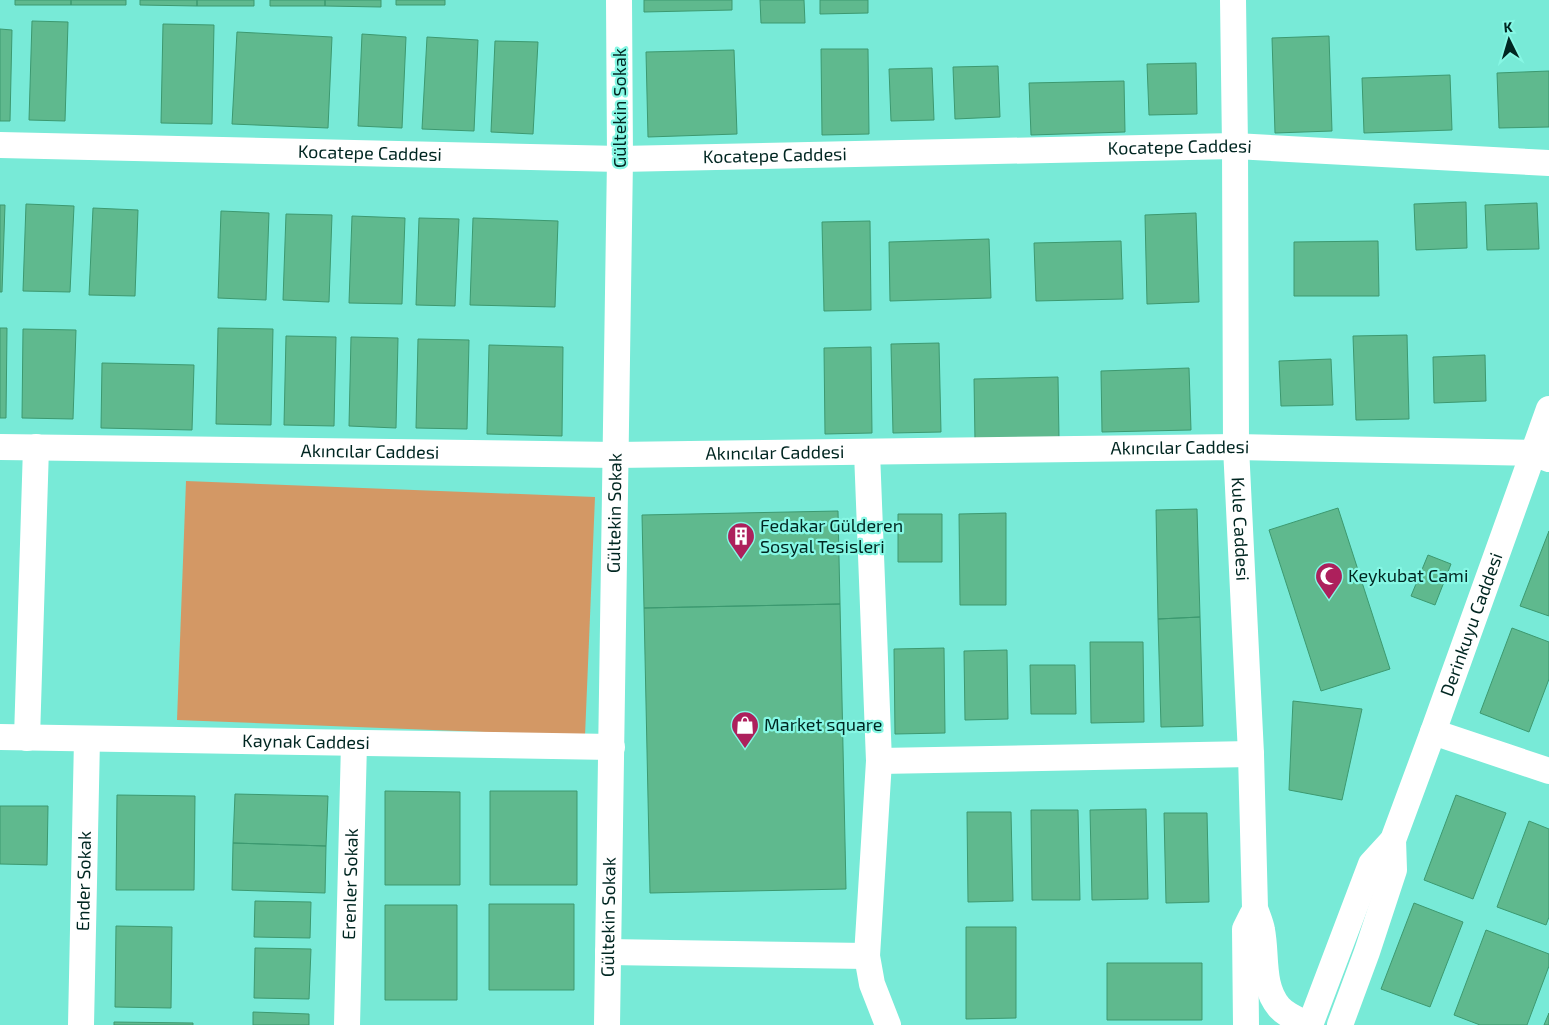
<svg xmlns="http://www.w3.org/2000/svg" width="1549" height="1025" viewBox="0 0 1549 1025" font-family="'Exo 2',sans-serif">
<rect width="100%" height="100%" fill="#78ead7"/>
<!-- green -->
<path fill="#d39865" d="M186 481 595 497 585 736 177 720Z"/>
<!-- building -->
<path fill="#5fb98e" stroke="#3c9970" d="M15 0H71V5H15Z
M71 0H126V5H71Z
M140 0H197V6L140 5Z
M197 0H254V6H197Z
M270 0H325V6H270Z
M325 0H381V7L325 6Z
M396 0H445V5H396Z
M644 0H732V10L644 12Z
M760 0H804L805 23H761Z
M820 0H868V13L820 14Z
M32 21 68 22 65 121 29 120Z
M163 24 214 25 212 124 161 123Z
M0 29 12 30 10 121H0Z
M237 32 332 37 328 128 232 124Z
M362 34 406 37 402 128 358 126Z
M1329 36 1332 131 1275 133 1272 38Z
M427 37 478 40 474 131 422 129Z
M495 41 538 42 533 134 491 132Z
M821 49H868L869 134 822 135Z
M734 50 737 134 648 137 646 52Z
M1196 63 1197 114 1149 115 1147 64Z
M998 66 1000 117 955 119 953 67Z
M932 68 934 120 891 121 889 69Z
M1549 71V127L1499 128 1497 73Z
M1450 75 1452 130 1364 133 1362 78Z
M1124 81 1125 132 1031 135 1029 83Z
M1466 202 1467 248 1416 250 1414 204Z
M1537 203 1539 249 1487 250 1485 205Z
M26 204 74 206 70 292 23 291Z
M0 205H5L2 292H0Z
M93 208 138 210 135 296 89 295Z
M221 211 269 213 266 300 218 298Z
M1196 213 1199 302 1147 304 1145 215Z
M286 214 332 215 329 302 283 300Z
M352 216 405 218 402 304 349 303Z
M419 218 459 219 455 306 416 305Z
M473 218 558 221 555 307 470 305Z
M870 221 871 310 824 311 822 222Z
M989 239 991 298 890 301 889 242Z
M1121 241 1123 299 1036 301 1034 243Z
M1378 241 1379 296H1294V242Z
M0 328H7L6 418H0Z
M218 328 273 329 271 425 216 424Z
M23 329 76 330 73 419 22 418Z
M1407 335 1409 419 1356 420 1353 336Z
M286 336 336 337 334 426 284 425Z
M351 337 398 338 396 428 349 426Z
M418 339 469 340 467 429 416 428Z
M939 343 941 432 893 433 891 344Z
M489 345 563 347 562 436 487 434Z
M871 347 872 433 825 434 824 348Z
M1485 355 1486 401 1434 403 1433 357Z
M1331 359 1333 405 1281 406 1279 361Z
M102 363 194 365 192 430 101 428Z
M1189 368 1191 430 1102 432 1101 371Z
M1058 377 1059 439 975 441 974 379Z
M1338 508 1390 669 1321 691 1269 530Z
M1197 509 1200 617 1158 619 1156 510Z
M838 511 840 604 644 608 642 515Z
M1006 513V605H960L959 514Z
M898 514H942V562H898Z
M1549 531V616L1520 606Z
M1428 555 1451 564 1435 605 1411 596Z
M840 604 846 889 650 893 644 608Z
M1200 617 1203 726 1161 727 1158 619Z
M1512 628 1549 642V679L1529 732 1480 713Z
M1090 642H1143L1144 722 1091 723Z
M944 648 945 733 895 734 894 649Z
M1007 650 1008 719 965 720 964 651Z
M1030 665H1075L1076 714H1031Z
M1293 701 1362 709 1342 800 1289 790Z
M385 791 460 792V885H385Z
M490 791H577V885H490Z
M235 794 328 796 326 846 233 843Z
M117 795 195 796 194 890H116Z
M1456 795 1506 813 1473 899 1424 880Z
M0 806H48L47 865 0 864Z
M1146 809 1148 899 1092 900 1090 810Z
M1031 810H1078L1080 900H1032Z
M967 812H1011L1013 901 968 902Z
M1164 813H1207L1209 902 1166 903Z
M1529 821 1549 829V917L1546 925 1497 907Z
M233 843 326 846 325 893 232 890Z
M255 901 311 902 310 938 254 937Z
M1414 903 1463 922 1430 1007 1381 989Z
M489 904H574V990H489Z
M385 905H457V1000H385Z
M116 926 172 927 171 1008 115 1007Z
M966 927H1016V1018L966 1019Z
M1486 930 1549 954V966L1527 1025H1480L1454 1015Z
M255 948 311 949 309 999 254 998Z
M1107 963H1202V1020H1107Z
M253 1012 309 1014V1025H253Z
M1549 1013V1025H1544Z
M114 1022 193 1023V1025H114Z"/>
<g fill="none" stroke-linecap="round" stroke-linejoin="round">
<!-- minor -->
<g stroke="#fff" stroke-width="26">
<path id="s1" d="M1233 0 1235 146 1236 447 1251 754 1255 908C1257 915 1261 923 1262 930 1267 955 1261 986 1279 1007 1287 1016 1299 1020 1309 1025"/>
<path id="s2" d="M0 145 620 159 1235 146 1549 163"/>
<path id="s3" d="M0 447 616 455 1236 447 1533 453 1549 459"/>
<path d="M867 452 879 761 867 956 872 984 888 1025"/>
<path d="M1433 732 1549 771"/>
<path id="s4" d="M0 737 612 747"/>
<path d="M27 738 36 447"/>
<path d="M879 761 1251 754"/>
<path d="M608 952 867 956"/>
<path id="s5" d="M81 1025 87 739"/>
<path id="s6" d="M347 1025 354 743"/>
<path id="s7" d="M607 1025 620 159 619 0"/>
<path d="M1246 1025 1245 929 1252 915"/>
<path id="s8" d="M1310 1025 1371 864 1393 840 1433 732 1549 409"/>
<path d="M1340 1025 1367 952 1394 870 1393 840"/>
</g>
</g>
<!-- icons -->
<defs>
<g id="building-pin" transform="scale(1.4375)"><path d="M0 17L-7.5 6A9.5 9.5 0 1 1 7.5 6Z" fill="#ad205c" stroke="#86f7e4"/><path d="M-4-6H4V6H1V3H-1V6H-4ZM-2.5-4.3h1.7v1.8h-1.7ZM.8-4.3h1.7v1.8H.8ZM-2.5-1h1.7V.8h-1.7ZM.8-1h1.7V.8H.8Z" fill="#fff"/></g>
<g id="mosque-pin" transform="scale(1.4375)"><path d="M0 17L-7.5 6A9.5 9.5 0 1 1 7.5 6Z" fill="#ad205c" stroke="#86f7e4"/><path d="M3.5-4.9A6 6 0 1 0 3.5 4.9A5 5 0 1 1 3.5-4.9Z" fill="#fff"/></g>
<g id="shop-pin" transform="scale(1.4375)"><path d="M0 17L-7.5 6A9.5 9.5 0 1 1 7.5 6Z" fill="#ad205c" stroke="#86f7e4"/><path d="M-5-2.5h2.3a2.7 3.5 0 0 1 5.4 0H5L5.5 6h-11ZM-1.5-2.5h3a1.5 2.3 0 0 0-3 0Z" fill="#fff"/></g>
</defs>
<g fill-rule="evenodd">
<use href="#building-pin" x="741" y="536"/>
<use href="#mosque-pin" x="1329" y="576"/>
<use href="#shop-pin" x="745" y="725"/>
</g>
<g text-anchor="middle" stroke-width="4.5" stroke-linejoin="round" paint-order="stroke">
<!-- street labels -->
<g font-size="18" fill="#002621" stroke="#86f7e4">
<text transform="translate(620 108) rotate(-90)" y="6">Gültekin Sokak</text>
<text dy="6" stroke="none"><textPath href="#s2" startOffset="1180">Kocatepe Caddesi</textPath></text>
<text dy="6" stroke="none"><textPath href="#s2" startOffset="370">Kocatepe Caddesi</textPath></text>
<text dy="6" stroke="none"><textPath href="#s2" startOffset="775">Kocatepe Caddesi</textPath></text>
<text dy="6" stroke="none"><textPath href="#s3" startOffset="1180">Akıncılar Caddesi</textPath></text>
<text dy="6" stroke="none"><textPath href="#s3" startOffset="370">Akıncılar Caddesi</textPath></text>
<text dy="6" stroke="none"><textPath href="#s3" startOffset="775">Akıncılar Caddesi</textPath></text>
<text dy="6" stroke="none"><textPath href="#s7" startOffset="512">Gültekin Sokak</textPath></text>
<text dy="6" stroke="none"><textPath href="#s1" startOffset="529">Kule Caddesi</textPath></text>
<text dy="6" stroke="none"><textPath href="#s8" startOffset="434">Derinkuyu Caddesi</textPath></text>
<text dy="6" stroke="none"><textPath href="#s4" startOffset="306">Kaynak Caddesi</textPath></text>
<text dy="6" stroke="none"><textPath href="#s5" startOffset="144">Ender Sokak</textPath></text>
<text dy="6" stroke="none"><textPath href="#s6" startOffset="141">Erenler Sokak</textPath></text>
<text dy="6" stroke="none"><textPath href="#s7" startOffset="108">Gültekin Sokak</textPath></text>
</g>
<!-- poi labels -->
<g font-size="18" fill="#002621" stroke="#86f7e4" text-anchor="start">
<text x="760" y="532">Fedakar Gülderen<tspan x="760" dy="21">Sosyal Tesisleri</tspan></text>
<text x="1348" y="582">Keykubat Cami</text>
<text x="764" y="731">Market square</text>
</g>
</g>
<!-- north arrow -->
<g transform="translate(1509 40) rotate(355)" stroke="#86f7e4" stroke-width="4" paint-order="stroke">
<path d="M0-4L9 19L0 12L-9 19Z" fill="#002621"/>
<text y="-8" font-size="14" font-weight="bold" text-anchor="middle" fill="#002621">K</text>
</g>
</svg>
